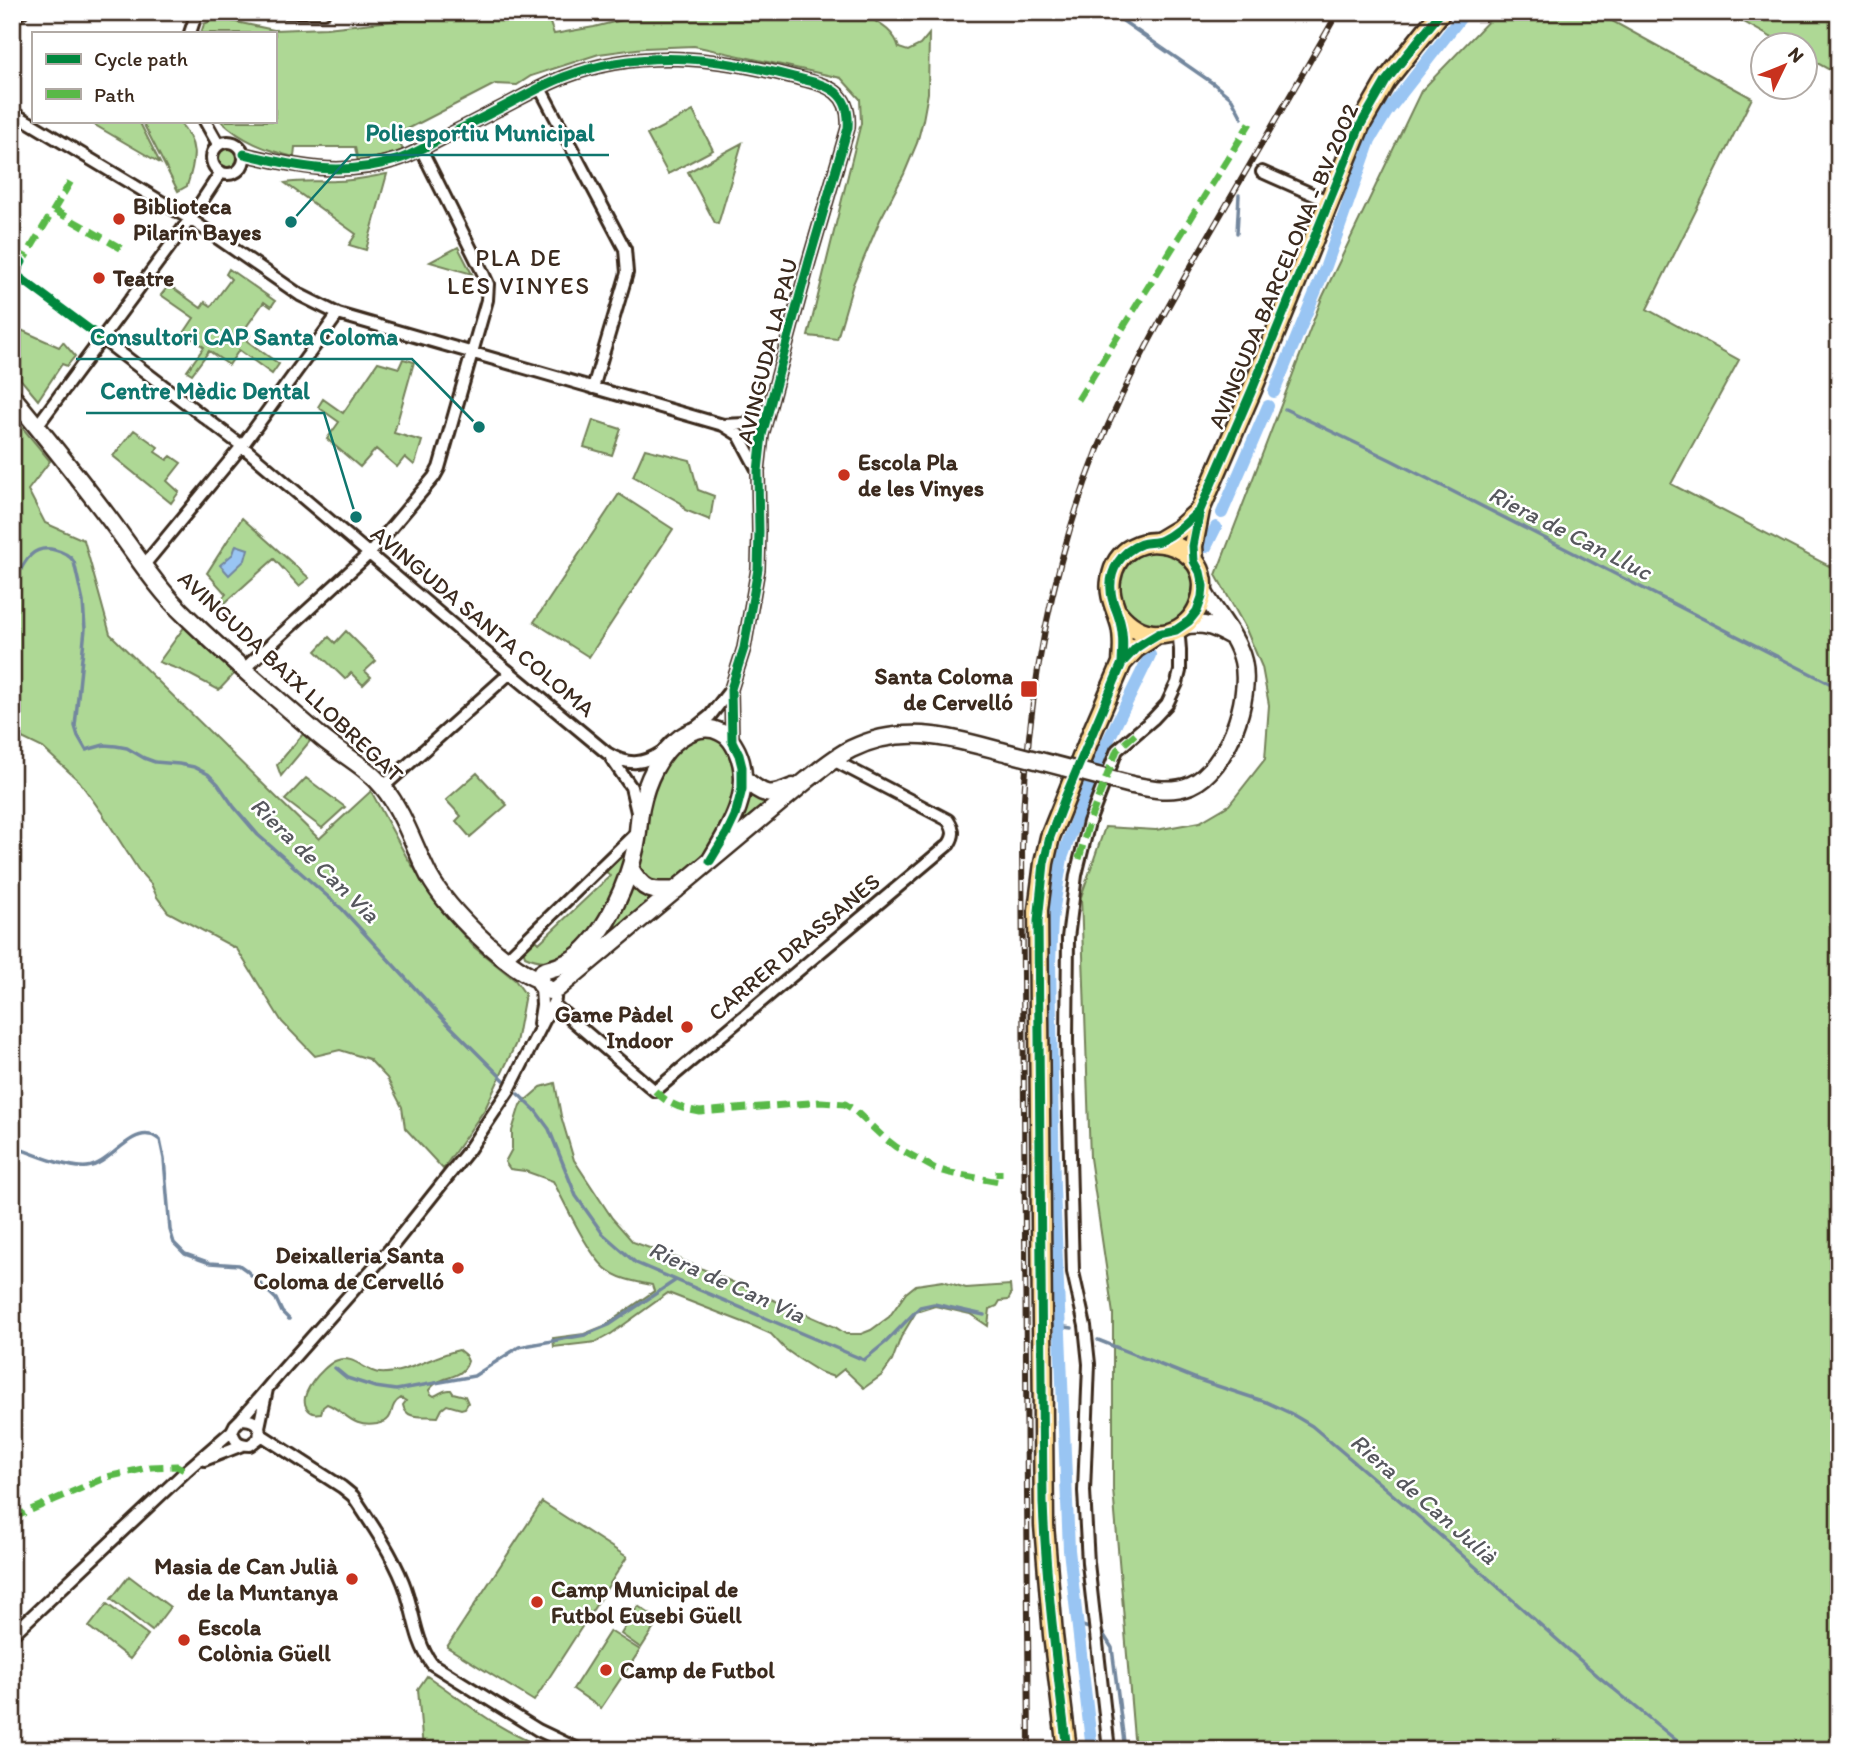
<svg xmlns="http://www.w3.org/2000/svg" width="1851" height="1762" viewBox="0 0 1851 1762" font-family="Itim,sans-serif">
<rect width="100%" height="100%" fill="#fff"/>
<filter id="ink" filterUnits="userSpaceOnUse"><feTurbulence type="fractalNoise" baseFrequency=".0143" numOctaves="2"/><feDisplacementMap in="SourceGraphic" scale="14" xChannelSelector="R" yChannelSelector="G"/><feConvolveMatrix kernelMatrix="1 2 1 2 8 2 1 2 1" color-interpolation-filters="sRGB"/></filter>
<g filter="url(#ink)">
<!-- green -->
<path fill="#aed895" stroke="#74815a" stroke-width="2" d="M435 12H546L554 34 594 27 654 12H860C876 22 894 29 899 48L908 51 920 45 929 34 928 93 923 120 917 143 904 174 880 220 853 284 837 339 808 336 861 123 860 99 841 78 694 46 644 48 599 54 531 76 517 85 495 84 396 135 403 150 394 154 358 162 355 147H295L294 157C266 150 242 141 221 121H275V33H201L204 24 217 18 274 30 326 28 420 18Z
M1497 12H1596L1752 98 1647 309 1739 360 1671 484 1839 571V1750H1135L1113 1489V1314L1090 1158 1081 897 1105 827 1156 830 1200 822 1229 805 1265 759 1269 705 1262 667 1245 627 1216 575 1322 298 1421 91Z
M1726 12H1839V75L1806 57V46L1785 45Z
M693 111 713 150 668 174 647 135Z
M88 121H139L160 163Z
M142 121H178C199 143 196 159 187 186L178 191Z
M742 143 719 221 718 224 715 223 688 172Z
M218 157a10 10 0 1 1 20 0a10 10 0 1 1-20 0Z
M387 174 366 250 349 245 356 234 285 183C303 180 318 182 336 181 354 181 370 177 387 174Z
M458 247 472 274 430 262Z
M229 269 275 301 271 307 264 302 244 330 250 335 247 341 279 364 272 374 239 350 229 365 209 351 192 374 187 371 204 347 184 333 194 318 161 295 169 285 201 308 205 302 211 306 231 279 226 274Z
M12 326 59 347 63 342 75 356 67 366 62 364 38 400 12 369Z
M403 359 414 362 394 433 422 441 415 464 414 465 405 457 397 467 376 449 360 467 327 439 339 422 318 407 323 399 343 413 378 362 399 368Z
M12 415 50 461 28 490 45 523 84 540 110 634 319 839 371 791 406 856 441 910 474 947 515 980 525 994 516 1043 485 1109 443 1169 405 1128 402 1107 387 1078 369 1059 340 1050 315 1056 282 1022 237 949 168 912 157 897 151 884 139 871 102 813 79 781 43 748 12 733Z
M593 420 621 429 612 455 584 447Z
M134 430 158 447 155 452 167 460 171 456 181 463 167 481 179 492 171 503 113 456Z
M645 449 690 460 698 490 714 496 710 520 685 510 681 503 633 476Z
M619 494 673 529 589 657 534 622Z
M242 518 309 578 299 586 274 559 216 611 213 608 226 594 207 573Z
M1119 588a38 38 0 1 1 76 0a38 38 0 1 1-76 0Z
M185 626 235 673 219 690 183 671 159 662Z
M346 631 376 661 365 671 371 677 363 685 351 673 345 679 316 651 329 637 335 643Z
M303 734 310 741 281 776 277 765Z
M706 735C719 737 725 742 729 754 741 782 732 812 718 837 708 853 682 874 666 884L646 881 641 870 640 865C647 820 650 747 706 735Z
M477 773 507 805 470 837 456 821 461 816 446 800Z
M306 778 345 807 322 828 285 800Z
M748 793 769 802 739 828 738 826Z
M626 849C626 876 594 937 572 953 559 963 539 963 525 956L523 949 533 937 539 943 610 876 604 869Z
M631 886 651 900 621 928 613 924Z
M555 1083 561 1116 574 1160 612 1218 633 1242 682 1260 835 1327 846 1334H861L871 1330 889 1317 906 1293 916 1285 943 1281 966 1288 1010 1285 1011 1295 1008 1300 1000 1301 997 1306 990 1309 988 1326 970 1314 935 1306 916 1312 901 1337 892 1361 882 1375 864 1388 844 1369 834 1377 820 1372 799 1359 785 1349 771 1334 753 1326 668 1293 611 1334 596 1342 554 1347 553 1338 584 1334 604 1326 654 1291 652 1285C636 1282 617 1279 605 1268 586 1250 566 1205 553 1181L525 1171 510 1169 505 1162 512 1149V1131L520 1105 541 1087Z
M459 1350 465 1355 468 1361C462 1382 441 1373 429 1390L431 1394 434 1396C441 1394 442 1389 451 1390L453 1393 465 1396 468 1403 465 1408 461 1409 447 1405 442 1409 438 1417C425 1415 406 1421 403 1405L406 1401 401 1398C389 1405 394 1415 387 1420 386 1422 379 1423 377 1424 351 1428 348 1413 327 1404L323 1407 321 1413C315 1414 311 1414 307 1408 297 1395 323 1367 335 1361 354 1353 364 1372 380 1373 405 1375 434 1355 459 1350Z
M542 1502 627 1557 534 1701 447 1647Z
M129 1576 170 1607 152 1631 111 1599Z
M107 1604 148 1635 130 1659 89 1627Z
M638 1606 659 1620 641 1648 621 1634Z
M610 1631 640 1650 601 1708 573 1689Z
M427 1676C467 1703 505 1736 552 1750H423L418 1689Z"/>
<!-- water -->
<path fill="#99c5f3" stroke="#73879e" stroke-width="2" d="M236 545 248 549 245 560 229 575 220 565 233 554Z"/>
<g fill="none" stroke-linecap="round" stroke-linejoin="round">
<!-- stream -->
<path stroke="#73879e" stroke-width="3.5" d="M1110 12 1214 84 1232 99 1242 118
M1237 233 1239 195
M1285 409 1391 460 1839 688
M12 586C22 568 29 543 55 550 63 552 70 555 74 562L83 602 85 629 75 726 78 736 86 750 104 745 116 746 127 748 144 758 155 762 179 764 194 767 208 774 218 784 234 807 258 835 342 909 446 1022 504 1080
M518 1094 535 1110 549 1129 576 1196 603 1234 636 1263 864 1360 886 1342 920 1307 934 1304 984 1315
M12 1146C31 1153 68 1169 87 1167 109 1165 129 1130 150 1135 154 1135 156 1138 160 1140L164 1159 170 1230 174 1243 185 1254 210 1263 239 1265 246 1270 276 1299 282 1312 289 1319
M1052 1325 1072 1328
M1098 1340 1199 1380 1266 1402 1290 1413 1312 1426 1425 1522 1598 1676 1688 1750
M335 1368 347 1378 375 1387 396 1390 474 1376 519 1347 585 1335 609 1325 676 1280
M1076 1624 1102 1632 1112 1648 1125 1750"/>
<!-- canal -->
<path stroke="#99c5f3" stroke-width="12" d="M1274 392 1326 266 1370 140 1387 112 1465 12
M1222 513 1268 406
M1206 547 1216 527
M1092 1750 1069 1550 1054 1189 1050 962 1052 919 1062 858 1075 822 1101 755 1150 655"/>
<!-- street casing -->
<g stroke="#3b2a1e" stroke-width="16">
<path id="street" d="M254 12H324
M12 17 22 12
M190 33 197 12
M540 88 625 249 627 273 593 388
M12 112 190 219 300 295 338 314 723 425 739 435 758 471
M205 121 218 144
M212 158a16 16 0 1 1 32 0a16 16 0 1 1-32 0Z
M244 154C297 167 342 177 396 160 410 156 423 148 435 142 456 131 476 121 497 110 519 99 541 86 564 77 640 48 716 57 794 77 825 85 851 89 848 128L809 261 762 435 758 471 759 531 758 569 744 648 731 689 732 741
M1262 172 1330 202
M101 338 242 446 466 636 607 753C628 766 642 765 662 752
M723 425 745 424 769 409
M37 426 190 219 221 172
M144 565 242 446 338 314
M244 669 370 553 434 477 439 468 487 300 488 284 483 273 421 149
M695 728 710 716 731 689
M611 758 631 787 637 812
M383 787 510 673
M505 960 638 831
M553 1004 655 1091 949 844C955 835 954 829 948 820L833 760
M539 1024 542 1005 541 985
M241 1419C254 1419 262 1424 259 1438L250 1445C239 1445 235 1442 232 1431L235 1425 241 1419 281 1372 390 1249 468 1151 509 1090 555 999
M259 1427 267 1389
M260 1434 342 1487 353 1496C371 1523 391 1552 403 1582 414 1609 414 1640 432 1664L538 1730 580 1750
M204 1460 242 1445
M12 1635 186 1471 232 1431
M1109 1750 1088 1563 1084 1491 1089 1364 1085 1326 1073 1272 1067 1040 1068 938 1076 875 1089 822 1117 750 1153 719 1167 704 1177 683 1180 671V650L1179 638 1176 630"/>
</g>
<!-- secondary casing -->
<g stroke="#3b2a1e" stroke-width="21">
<path id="secondary" d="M12 396C45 436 77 476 108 517 133 550 156 588 187 617 230 659 276 698 321 737 341 754 366 766 383 787 404 813 414 847 429 876 448 910 504 966 540 980
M1183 626C1204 622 1213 626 1231 636
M743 778C764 795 767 798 793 787
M1132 785C1152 789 1172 793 1191 785 1227 769 1252 698 1243 661 1237 636 1216 614 1203 591
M710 861C729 830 755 789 737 751 733 743 729 736 720 732 707 725 692 730 680 738 659 753 646 782 641 807 638 821 639 835 635 849 628 883 607 930 581 953 574 959 562 966 553 968 550 969 546 970 543 971L540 978 541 985 550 991 557 989 807 780C821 769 835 757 851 749 906 722 954 739 1009 753
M630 868C643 891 651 892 676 890"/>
</g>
<!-- primary casing -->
<g stroke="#3b2a1e" stroke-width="23">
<path id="primary" d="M1159 541 1179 529 1200 510
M1194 561 1193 546 1200 510 1252 390 1360 126 1386 81 1441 12
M1118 613C1131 629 1148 638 1169 633 1183 629 1194 618 1199 605 1224 541 1121 515 1111 580 1108 597 1117 610 1121 626 1124 639 1123 651 1122 663
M1067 1750 1053 1635 1044 1525 1038 910 1044 863 1050 837 1093 730 1122 663 1136 648 1158 634"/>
</g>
<!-- street -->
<use href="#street" stroke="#fff" stroke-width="10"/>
<!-- secondary -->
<use href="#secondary" stroke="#fff" stroke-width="16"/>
<!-- primary -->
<use href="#primary" stroke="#ffdd96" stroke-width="18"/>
<!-- rail casing -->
<g stroke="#3b2a1e" stroke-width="6">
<path id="rail" d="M1029 1750 1022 849C1025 712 1047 577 1098 449 1129 373 1170 303 1210 233 1253 159 1296 86 1338 12"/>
</g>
<!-- rail -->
<use href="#rail" stroke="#fff" stroke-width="3.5" stroke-dasharray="10" stroke-linecap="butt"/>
<!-- secondary-bridge casing -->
<g stroke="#3b2a1e" stroke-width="21" stroke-linecap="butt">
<path id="secondary-bridge" d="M1009 753 1132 785"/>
</g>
<!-- secondary-bridge -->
<use href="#secondary-bridge" stroke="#fff" stroke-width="16"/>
<!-- quiet -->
<path stroke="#58b947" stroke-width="7" stroke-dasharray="14 7" stroke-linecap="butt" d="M54 210 124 250
M20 266 74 176
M1078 400 1250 123
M1079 859 1089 822 1117 750 1135 734
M655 1091C668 1104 681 1109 700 1112L821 1102 845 1104 853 1109 883 1137 896 1147 934 1168 950 1173 999 1182V1170
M12 1518 107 1477 151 1467 177 1466 186 1471"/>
<!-- cycleway casing -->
<g stroke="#fff" stroke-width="13">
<path id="cycleway" d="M244 154C297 167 342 177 396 160 410 156 423 148 435 142 456 131 476 121 497 110 519 99 541 86 564 77 640 48 716 57 794 77 825 85 851 89 848 128L809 261 762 435 758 471 759 531 758 569 744 648 731 689 732 741 739 755 742 767V789L735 816 727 833 710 861
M12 256 22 262 15 274 101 338
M1122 663C1123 647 1124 632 1118 615 1115 606 1111 600 1111 590 1109 570 1122 551 1141 544 1148 542 1156 543 1162 540 1177 533 1188 521 1200 510
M1067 1750C1057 1667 1046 1585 1043 1502L1038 921 1044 863 1050 837 1065 798 1122 663 1136 648 1145 642 1158 634 1176 630 1189 621 1197 611 1202 597 1203 586 1200 572 1194 561 1193 546 1200 510 1252 390 1360 126 1386 81 1441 12"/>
</g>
<!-- cycleway -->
<use href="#cycleway" stroke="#00873e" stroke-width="9"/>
</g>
</g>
<!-- markers -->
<g fill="#c8321e" stroke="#fff" stroke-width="2.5">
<circle cx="119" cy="219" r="7"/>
<circle cx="99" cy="278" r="7"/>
<circle cx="844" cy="475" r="7"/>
<rect x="1020" y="680" width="18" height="18" rx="3.5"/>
<circle cx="687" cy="1027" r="7"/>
<circle cx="458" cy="1268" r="7"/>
<circle cx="352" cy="1579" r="7"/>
<circle cx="537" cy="1602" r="7"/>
<circle cx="184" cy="1640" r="7"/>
<circle cx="606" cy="1670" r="7"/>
</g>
<g text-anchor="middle" stroke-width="5" stroke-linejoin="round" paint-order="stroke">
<!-- poi labels -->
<g font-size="23" font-weight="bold" fill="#3b2a1e" stroke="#fff" text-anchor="start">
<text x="133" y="214">Biblioteca<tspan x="133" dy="26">Pilarín Bayes</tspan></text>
<text x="113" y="286">Teatre</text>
<text x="858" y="470">Escola Pla<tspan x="858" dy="26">de les Vinyes</tspan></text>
<text x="1013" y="684" text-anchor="end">Santa Coloma<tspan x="1013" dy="26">de Cervelló</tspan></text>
<text x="673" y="1022" text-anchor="end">Game Pàdel<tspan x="673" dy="26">Indoor</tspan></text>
<text x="444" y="1263" text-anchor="end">Deixalleria Santa<tspan x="444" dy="26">Coloma de Cervelló</tspan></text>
<text x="338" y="1574" text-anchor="end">Masia de Can Julià<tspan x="338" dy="26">de la Muntanya</tspan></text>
<text x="551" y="1597">Camp Municipal de<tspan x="551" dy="26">Futbol Eusebi Güell</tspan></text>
<text x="198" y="1635">Escola<tspan x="198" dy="26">Colònia Güell</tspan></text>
<text x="620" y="1678">Camp de Futbol</text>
</g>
<!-- street labels -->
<g font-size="23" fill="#3b2a1e" stroke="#fff">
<text transform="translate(1283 266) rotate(-67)" y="8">AVINGUDA BARCELONA - BV 2002</text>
<text transform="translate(767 351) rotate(-76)" y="8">AVINGUDA LA PAU</text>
<text transform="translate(483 621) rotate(40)" y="8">AVINGUDA SANTA COLOMA</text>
<text transform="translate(291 676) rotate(43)" y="8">AVINGUDA BAIX LLOBREGAT</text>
<text transform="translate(794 947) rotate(-40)" y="8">CARRER DRASSANES</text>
</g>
<!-- neighbourhood labels -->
<g font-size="24" letter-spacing="2" fill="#3b2a1e" stroke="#fff">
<text x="519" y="266">PLA DE<tspan x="519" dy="28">LES VINYES</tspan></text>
</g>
<!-- water labels -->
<g font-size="24" font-style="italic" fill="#57585e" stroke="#fff">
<text transform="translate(1570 533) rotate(27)" y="8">Riera de Can Lluc</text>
<text transform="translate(315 860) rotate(44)" y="8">Riera de Can Via</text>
<text transform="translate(727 1282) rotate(24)" y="8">Riera de Can Via</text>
<text transform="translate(1424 1499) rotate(41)" y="8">Riera de Can Julià</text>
</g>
</g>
<!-- callouts -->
<path fill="none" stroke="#0f766e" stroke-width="2.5" d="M291 222L351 155H609M479 427L412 359H76M356 517L324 413H86"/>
<g fill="#0f766e" stroke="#fff" stroke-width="2.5">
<circle cx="291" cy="222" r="7"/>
<circle cx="479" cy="427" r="7"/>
<circle cx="356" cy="517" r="7"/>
</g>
<g font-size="24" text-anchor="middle" font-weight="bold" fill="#0f766e" stroke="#fff" stroke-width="5" stroke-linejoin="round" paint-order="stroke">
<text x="480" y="141">Poliesportiu Municipal</text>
<text x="244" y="345">Consultori CAP Santa Coloma</text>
<text x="205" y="399">Centre Mèdic Dental</text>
</g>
<!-- margin -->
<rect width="1851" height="1762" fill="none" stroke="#fff" stroke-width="42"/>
<rect x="21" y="21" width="1809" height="1720" fill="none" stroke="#3b2a1e" stroke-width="2.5" filter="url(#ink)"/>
<!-- legend -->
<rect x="32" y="32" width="245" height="91" fill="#ffffff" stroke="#b1aaa5" stroke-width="2"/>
<rect x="46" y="54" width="35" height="10" fill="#00873e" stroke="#b1aaa5" stroke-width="2"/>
<text x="94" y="66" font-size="21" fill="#3b2a1e">Cycle path</text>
<rect x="46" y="89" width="35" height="10" fill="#58b947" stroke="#b1aaa5" stroke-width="2"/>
<text x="94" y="102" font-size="21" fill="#3b2a1e">Path</text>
<!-- north arrow -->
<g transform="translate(1784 66) rotate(47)"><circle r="33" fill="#ffffff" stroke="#b1aaa5" stroke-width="2"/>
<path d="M0-5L12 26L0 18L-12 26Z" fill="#c8321e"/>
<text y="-10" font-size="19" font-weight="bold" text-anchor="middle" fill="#3b2a1e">N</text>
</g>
</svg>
